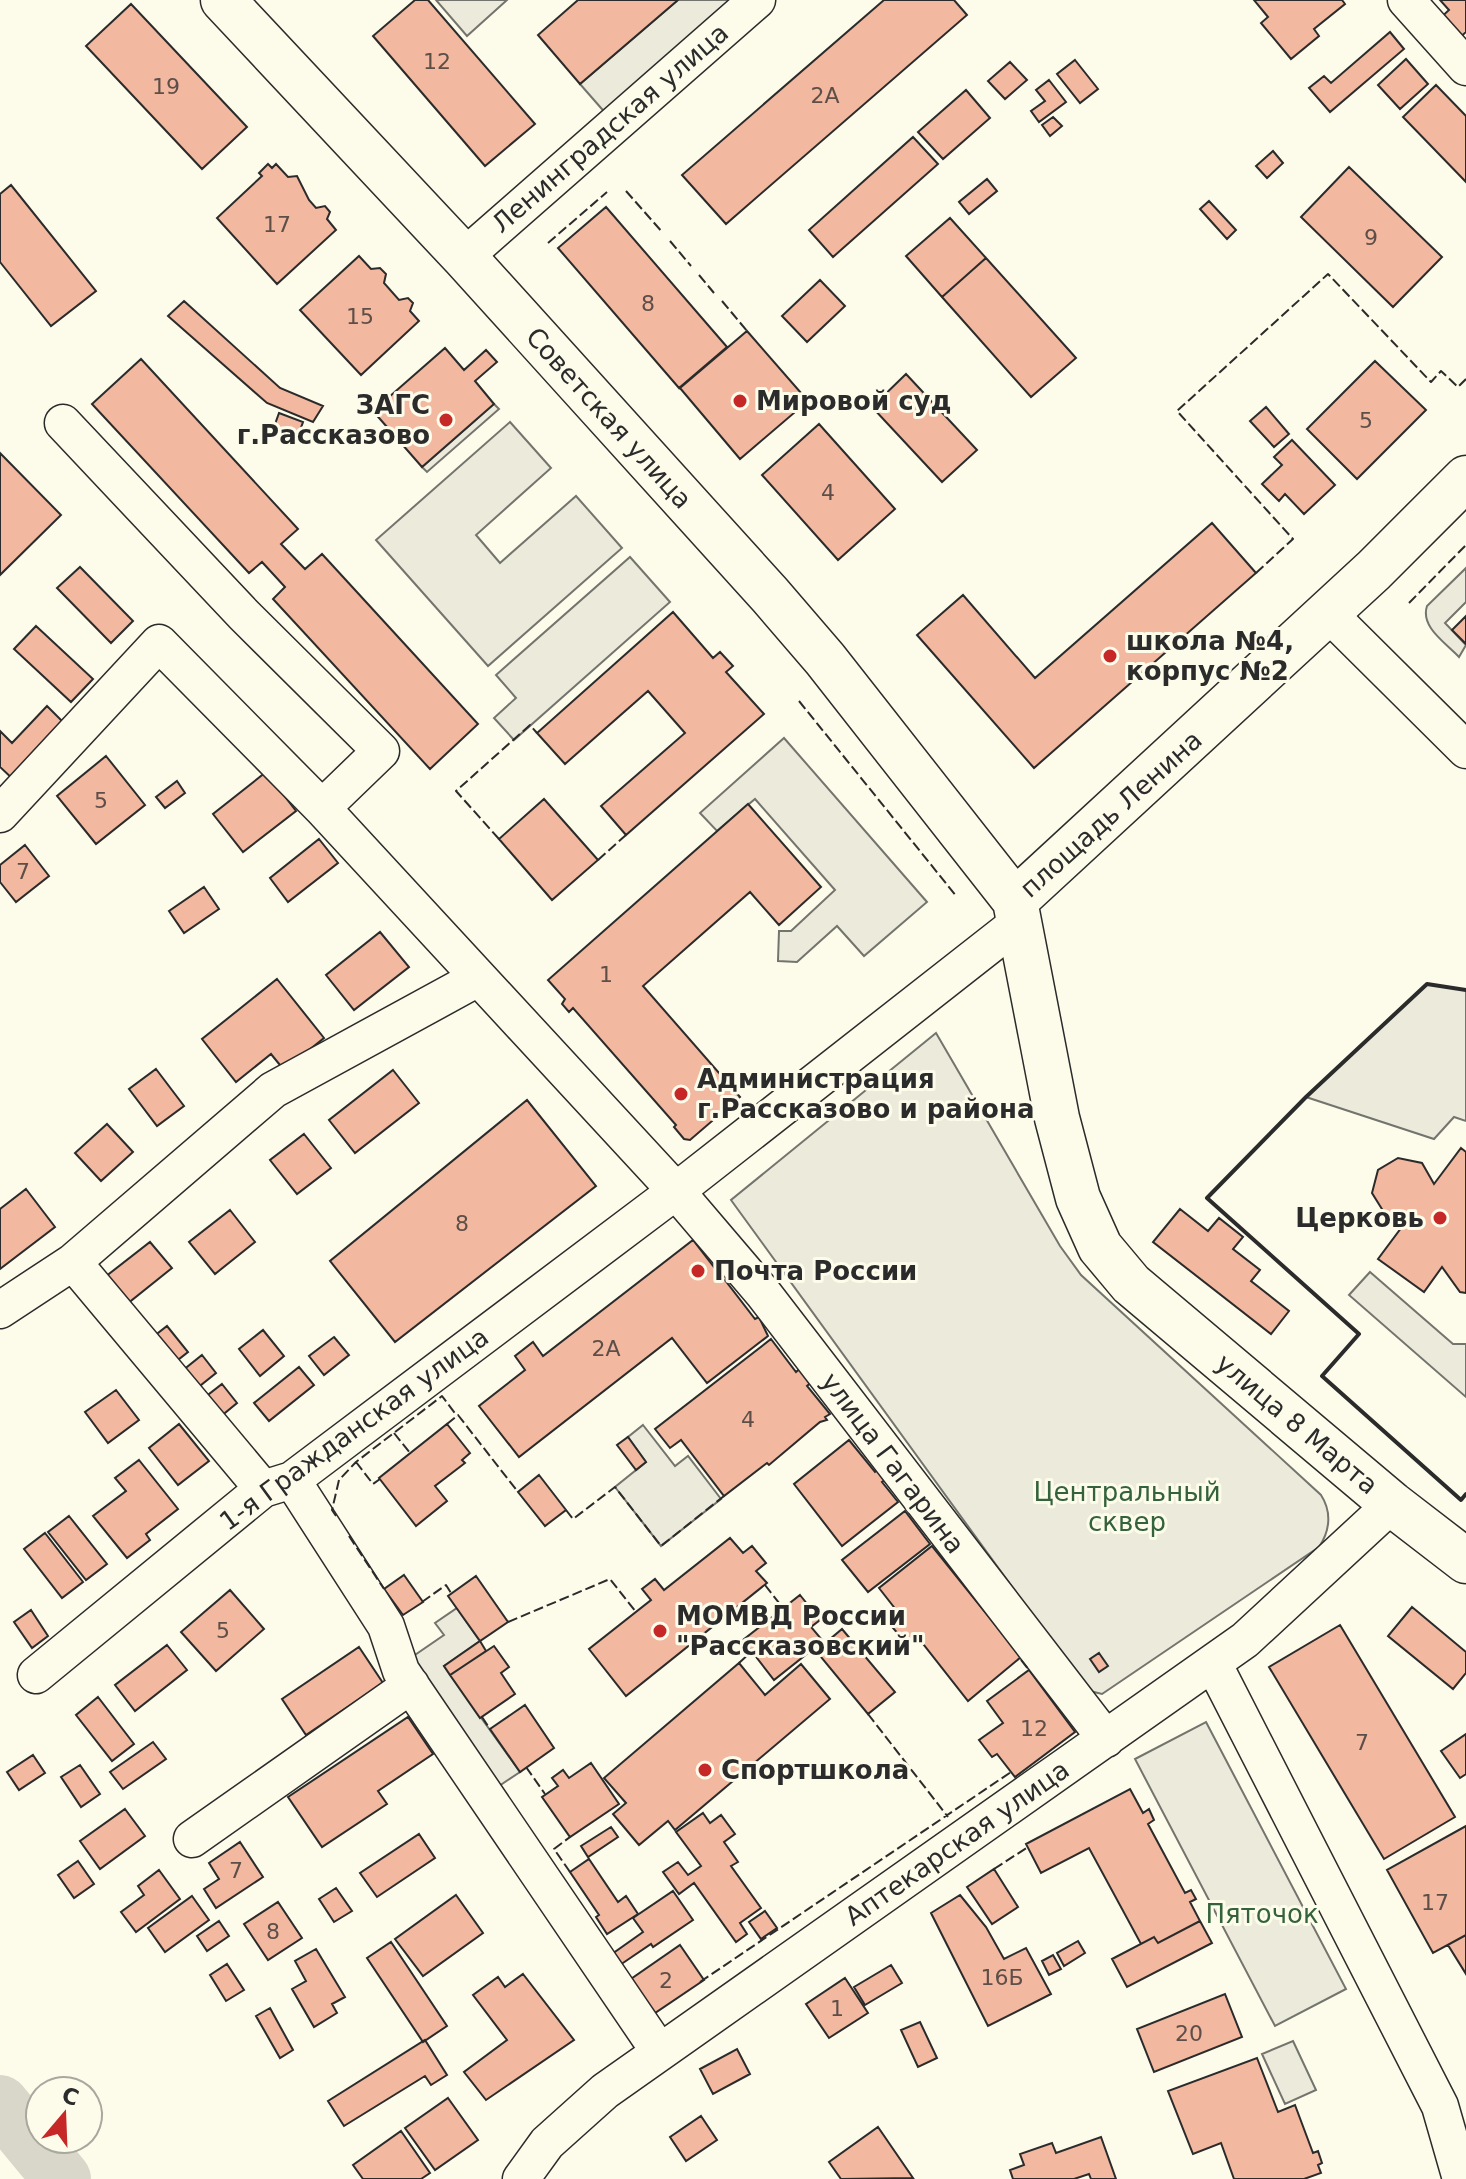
<svg xmlns="http://www.w3.org/2000/svg" width="1466" height="2179" viewBox="0 0 1466 2179" font-family="'DejaVu Sans',sans-serif">
<rect width="100%" height="100%" fill="#fdfbea"/>
<!-- green -->
<path fill="#ecebdb" stroke="#74746e" stroke-width="2" d="M436 0H507L467 36Z
M678 0H740L608 116 580 84Z
M494 404 499 409 427 472 422 467Z
M510 422 551 468 476 535 500 563 576 496 622 548 488 666 376 540Z
M630 557 670 602 514 740 494 718 516 698 496 675Z
M1466 568V602L1445 623 1466 645 1459 657C1446 643 1420 627 1427 606Z
M784 738 927 902 864 956 837 926 797 962 778 961 779 931H791L835 890 755 799 717 831 700 813Z
M1427 984 1466 990V1121L1454 1117 1434 1139 1306 1097Z
M936 1033 1060 1246 1081 1275 1321 1495C1332 1512 1330 1531 1319 1547L1102 1694 1090 1691 1071 1668 731 1200Z
M1370 1272 1453 1344H1466V1397L1349 1295Z
M643 1425 675 1466 688 1456 721 1499 661 1546 615 1487 646 1462 628 1437Z
M457 1608 480 1641 444 1666 520 1772 493 1790 412 1657 444 1635 435 1623Z
M1206 1722 1346 1989 1275 2026 1135 1759Z
M1293 2041 1316 2090 1285 2104 1262 2054Z"/>
<g fill="none" stroke-linecap="round" stroke-linejoin="round">
<!-- river -->
<path stroke="#d8d7c9" stroke-width="58" d="M0 2104 62 2179"/>
</g>
<!-- building -->
<path fill="#f2b8a0" stroke="#2b2b2b" stroke-width="2" d="M415 0H428L535 124 485 166 373 36Z
M578 0H678L580 84 538 35Z
M884 0H954L967 15 726 224 682 175Z
M1254 0H1342L1345 4 1314 29 1319 36 1291 59 1261 23 1268 17Z
M1440 0H1466V32L1454 43 1436 22 1449 10Z
M131 4 247 127 202 169 86 46Z
M1390 32 1404 49 1330 112 1309 88 1324 76 1331 83Z
M1406 59 1428 84 1400 109 1378 85Z
M1075 60 1098 89 1080 103 1057 74Z
M1010 62 1027 80 1005 99 988 81Z
M1049 80 1066 102 1039 122 1031 111 1045 101 1036 90Z
M1436 85 1466 116V182L1403 117Z
M966 90 990 118 943 159 918 132Z
M1053 117 1062 126 1050 136 1042 125Z
M913 137 938 164 833 257 809 230Z
M1273 151 1283 163 1267 178 1256 166Z
M268 164 272 168 276 164 288 177 297 176 309 200 316 208 325 206 330 212 327 219 336 230 277 284 217 218 262 176 259 173Z
M1349 167 1442 257 1393 307 1301 217Z
M987 179 997 191 969 214 959 202Z
M11 185 96 291 51 326 0 262V194Z
M1209 201 1236 230 1227 239 1200 209Z
M606 207 727 347 679 388 558 248Z
M950 218 986 258 942 297 906 256Z
M359 256 371 269 380 268 386 274 384 283 399 300 408 298 413 303 410 311 419 321 361 375 300 310Z
M986 258 1076 358 1031 397 942 297Z
M820 280 845 306 807 342 782 316Z
M184 301 280 388 323 406 313 422 267 403 168 316Z
M747 331 808 401 740 459 680 388Z
M445 348 464 370 486 350 497 362 475 381 494 404 422 467 373 411Z
M141 359 298 529 281 544 305 569 322 554 478 724 430 769 273 599 285 587 262 562 249 573 92 404Z
M1375 361 1426 410 1357 479 1307 429Z
M906 374 977 450 942 482 872 407Z
M1266 407 1289 434 1274 447 1250 421Z
M279 413 303 422 298 436 274 427Z
M819 424 895 509 838 560 762 475Z
M1292 440 1335 485 1304 514 1285 494 1279 501 1262 484 1282 465 1274 457Z
M0 453 61 515 0 575Z
M1212 523 1256 573 1034 768 917 635 963 595 1035 678Z
M80 567 133 621 111 643 57 588Z
M673 612 713 658 720 652 733 666 726 672 764 714 626 835 601 806 685 733 648 691 565 764 537 733Z
M1466 616V644L1452 630Z
M36 626 93 679 71 702 14 649Z
M47 706 68 727 15 781 0 767V731L12 743Z
M106 756 145 805 96 844 57 796Z
M266 772 296 811 243 852 213 814Z
M177 781 185 793 165 808 156 797Z
M544 799 598 860 552 900 499 839Z
M748 804 821 887 779 925 750 892 643 986 740 1097 690 1140 684 1139 674 1127 676 1125 573 1008 569 1012 562 1004 565 999 548 980Z
M319 839 338 863 288 902 270 878Z
M25 845 49 876 16 902 0 882V865Z
M204 887 219 909 184 933 169 911Z
M380 932 409 967 354 1010 326 975Z
M277 979 324 1038 284 1070 271 1054 236 1082 202 1039Z
M156 1069 184 1106 157 1126 129 1089Z
M393 1070 419 1103 355 1153 329 1120Z
M527 1100 596 1186 395 1342 330 1261Z
M107 1124 133 1152 101 1181 75 1153Z
M304 1134 331 1168 297 1194 270 1160Z
M1461 1148 1466 1152V1293L1460 1292 1442 1267 1424 1292 1378 1259 1407 1220 1385 1214 1372 1193 1378 1170 1398 1158 1422 1163 1434 1184Z
M26 1189 55 1227 0 1269V1209Z
M1180 1209 1208 1231 1219 1218 1243 1237 1233 1249 1260 1270 1251 1281 1289 1311 1271 1334 1153 1242Z
M230 1210 255 1242 215 1274 189 1242Z
M693 1240 717 1271 721 1268 728 1277 725 1280 755 1319 759 1317 768 1336 707 1383 672 1338 519 1457 479 1406 525 1370 515 1356 533 1342 543 1356Z
M150 1242 172 1268 127 1304 105 1277Z
M167 1326 188 1352 174 1363 153 1337Z
M263 1330 284 1356 260 1376 239 1349Z
M334 1337 349 1355 324 1375 309 1356Z
M771 1339 796 1372 802 1367 813 1381 807 1386 830 1414 825 1417 827 1420 820 1422 769 1465 767 1463 724 1496 681 1440 670 1448 655 1429Z
M202 1355 216 1373 196 1389 182 1371Z
M299 1367 314 1385 269 1421 254 1403Z
M222 1384 237 1403 220 1417 204 1398Z
M116 1390 139 1420 108 1443 85 1412Z
M179 1424 209 1461 178 1485 149 1448Z
M447 1424 470 1453 462 1460 465 1463 435 1486 447 1501 416 1526 379 1478Z
M628 1437 646 1462 636 1470 617 1445Z
M849 1440 875 1472 882 1467 889 1477 882 1482 898 1502 842 1546 794 1484Z
M139 1460 178 1509 146 1534 150 1540 127 1558 93 1516 126 1491 115 1478Z
M539 1475 566 1510 545 1526 518 1492Z
M905 1511 930 1544 868 1592 842 1560Z
M69 1516 107 1564 86 1580 48 1532Z
M45 1533 83 1582 62 1598 24 1549Z
M730 1538 743 1553 752 1546 766 1563 756 1571 767 1583 626 1696 589 1649 651 1600 642 1589 655 1579 664 1590Z
M932 1546 1021 1657 968 1701 916 1635 906 1643 893 1628 904 1620 879 1588Z
M404 1575 423 1602 403 1615 384 1589Z
M476 1576 508 1622 480 1641 448 1596Z
M230 1590 264 1629 216 1671 181 1632Z
M800 1595 820 1620 811 1627 823 1641 774 1680 743 1640Z
M1412 1607 1466 1652V1673L1453 1689 1388 1636Z
M31 1610 48 1636 32 1648 14 1622Z
M1340 1625 1455 1817 1384 1859 1269 1667Z
M842 1629 895 1692 868 1714 816 1651Z
M480 1641 486 1651 450 1675 444 1666Z
M167 1645 187 1670 135 1711 115 1685Z
M494 1646 509 1667 501 1673 515 1694 480 1718 450 1675Z
M359 1647 383 1683 306 1735 282 1699Z
M1099 1653 1108 1666 1099 1672 1090 1659Z
M739 1663 765 1695 801 1664 830 1699 675 1830 668 1821 639 1845 613 1814 626 1803 604 1778Z
M1029 1670 1075 1732 1015 1777 997 1754 992 1757 979 1740 1003 1723 987 1701Z
M98 1697 134 1744 112 1761 76 1715Z
M525 1705 554 1748 520 1772 490 1729Z
M408 1717 433 1754 378 1791 387 1804 322 1847 288 1797Z
M1466 1734V1774L1460 1778 1441 1751Z
M153 1742 166 1759 123 1789 110 1772Z
M33 1755 45 1773 19 1790 7 1772Z
M591 1763 619 1804 570 1837 542 1797 558 1786 552 1778 563 1770 569 1778Z
M80 1765 100 1794 81 1807 61 1777Z
M1130 1789 1143 1813 1149 1809 1154 1820 1148 1824 1185 1893 1191 1890 1196 1899 1190 1902 1200 1921 1158 1943 1154 1937 1141 1944 1089 1848 1041 1873 1026 1844Z
M125 1809 145 1836 100 1869 80 1841Z
M703 1813 710 1823 721 1815 735 1834 724 1842 738 1862 731 1866 761 1908 740 1923 747 1934 736 1942 694 1883 679 1894 663 1872 678 1862 688 1875 701 1866 676 1832Z
M1466 1826V1935L1433 1953 1387 1870Z
M611 1827 618 1837 588 1857 581 1846Z
M419 1834 435 1858 377 1897 360 1873Z
M240 1842 263 1877 216 1908 204 1889 219 1879 209 1863Z
M589 1859 618 1902 626 1896 638 1914 607 1934 596 1917 599 1915 570 1872Z
M78 1861 94 1884 74 1898 58 1875Z
M994 1869 1018 1907 992 1924 967 1887Z
M159 1870 180 1899 136 1932 121 1912 144 1895 138 1886Z
M336 1888 352 1911 334 1922 319 1899Z
M673 1891 693 1920 653 1947 651 1944 620 1965 612 1954 643 1932 633 1918Z
M456 1895 483 1933 423 1976 395 1939Z
M960 1895 986 1927 1004 1959 1026 1948 1051 1994 988 2026 931 1913Z
M192 1896 209 1920 165 1952 148 1928Z
M278 1902 302 1938 268 1960 244 1924Z
M765 1911 777 1928 761 1939 749 1922Z
M219 1921 229 1936 207 1951 197 1936Z
M1200 1921 1212 1943 1127 1987 1112 1959 1154 1937 1158 1943Z
M1466 1935V1974L1448 1945Z
M1078 1941 1085 1953 1064 1966 1057 1953Z
M391 1942 447 2026 423 2042 367 1958Z
M680 1945 704 1980 652 2015 628 1981Z
M316 1949 345 1997 332 2004 337 2013 314 2027 292 1989 306 1981 295 1961Z
M1053 1955 1061 1969 1049 1975 1042 1961Z
M227 1964 244 1990 226 2001 210 1975Z
M891 1965 902 1983 865 2005 854 1987Z
M523 1974 574 2040 486 2100 464 2072 507 2040 473 1995 498 1977 505 1987Z
M845 1978 868 2013 829 2038 806 2004Z
M1225 1994 1242 2037 1154 2072 1137 2029Z
M270 2008 293 2050 280 2058 256 2016Z
M920 2022 937 2058 918 2067 901 2030Z
M425 2040 447 2075 431 2085 425 2076 344 2126 328 2101Z
M737 2049 750 2074 713 2094 700 2069Z
M1257 2058 1278 2112 1295 2105 1313 2153 1318 2151 1322 2163 1318 2165 1321 2173 1304 2179H1234L1221 2143 1193 2154 1168 2091Z
M448 2098 478 2140 435 2170 405 2128Z
M701 2116 717 2140 686 2161 670 2137Z
M878 2127 913 2178 841 2179 829 2162Z
M401 2131 430 2173 421 2179H363L353 2165Z
M1101 2137 1116 2179H1091L1089 2174 1074 2179H1013L1010 2170 1024 2165 1020 2154 1052 2143 1056 2153Z"/>
<g fill="none" stroke-linecap="round" stroke-linejoin="round">
<!-- minor casing -->
<g stroke="#2b2b2b" stroke-width="39">
<path id="minor" d="M1406 0 1466 67
M464 257 757 0
M63 423 243 614 381 751 322 808 676 1191 763 1293 1106 1739
M1328 613 1466 750
M0 814 159 643 322 808
M73 1262 263 1489
M0 1310 73 1262 273 1090 478 978
M292 1480 386 1626 401 1671 659 2051
M1213 1663 1440 2106 1461 2179
M36 1675 263 1489 292 1480 676 1191 1018 923
M192 1839 411 1685
M521 2179 547 2143 605 2091 1245 1640 1392 1504"/>
</g>
<!-- major casing -->
<g stroke="#2b2b2b" stroke-width="47">
<path id="major" d="M223 0 464 257 770 595 825 659 1015 901 1057 1118 1078 1198 1100 1247 1131 1284 1392 1504 1466 1561
M1015 901 1374 570 1466 478"/>
</g>
<!-- minor -->
<use href="#minor" stroke="#fdfbea" stroke-width="36"/>
<!-- major -->
<use href="#major" stroke="#fdfbea" stroke-width="44"/>
<!-- fence -->
<path stroke="#2b2b2b" stroke-width="2" stroke-dasharray="10 4" stroke-linecap="butt" d="M626 191 663 233
M670 241 691 266
M548 243 607 192
M699 275 714 293
M722 301 747 331
M1256 573 1293 539 1177 411 1328 274 1431 382 1441 371 1458 387 1466 379
M1409 603 1466 545
M799 701 957 897
M499 839 456 791 530 725 537 733
M598 860 626 835
M447 1424 458 1415 518 1492
M394 1433 410 1453
M356 1462 373 1484 380 1479
M566 1510 573 1519 615 1487 661 1546 724 1496
M336 1516 332 1510 339 1480 356 1462 442 1396 457 1416
M349 1536 384 1589
M765 1585 783 1608
M422 1602 446 1585 451 1593
M508 1622 610 1579 636 1612
M1021 1660 1029 1670
M739 1663 752 1651
M868 1714 948 1817
M482 1717 490 1729
M526 1767 545 1794
M994 1869 1028 1847
M570 1872 554 1849 570 1837
M700 1982 1011 1772"/>
<!-- wall -->
<path stroke="#2b2b2b" stroke-width="4" d="M1466 990 1427 984 1306 1097 1207 1198 1359 1334 1322 1376 1461 1500 1466 1494"/>
</g>
<!-- markers -->
<g fill="#c62828" stroke="#fdfbea" stroke-width="3">
<circle cx="740" cy="401" r="8"/>
<circle cx="446" cy="420" r="8"/>
<circle cx="1110" cy="656" r="8"/>
<circle cx="681" cy="1094" r="8"/>
<circle cx="1440" cy="1218" r="8"/>
<circle cx="698" cy="1271" r="8"/>
<circle cx="660" cy="1631" r="8"/>
<circle cx="705" cy="1770" r="8"/>
</g>
<g text-anchor="middle" stroke-width="6" stroke-linejoin="round" paint-order="stroke">
<!-- number labels -->
<g font-size="22" fill="#5d4e48">
<text x="437" y="69">12</text>
<text x="166" y="94">19</text>
<text x="825" y="103">2А</text>
<text x="277" y="232">17</text>
<text x="1371" y="245">9</text>
<text x="648" y="311">8</text>
<text x="360" y="324">15</text>
<text x="1366" y="428">5</text>
<text x="828" y="500">4</text>
<text x="101" y="808">5</text>
<text x="23" y="879">7</text>
<text x="606" y="982">1</text>
<text x="462" y="1231">8</text>
<text x="606" y="1356">2А</text>
<text x="748" y="1427">4</text>
<text x="223" y="1638">5</text>
<text x="1034" y="1736">12</text>
<text x="1362" y="1750">7</text>
<text x="236" y="1878">7</text>
<text x="1435" y="1910">17</text>
<text x="273" y="1939">8</text>
<text x="1002" y="1985">16Б</text>
<text x="666" y="1988">2</text>
<text x="837" y="2016">1</text>
<text x="1189" y="2041">20</text>
</g>
<!-- street labels -->
<g font-size="26" fill="#2b2b2b" stroke="#fdfbea">
<text transform="translate(610 128) rotate(-41)" y="9">Ленинградская улица</text>
<text transform="translate(609 418) rotate(48)" y="9">Советская улица</text>
<text transform="translate(1111 814) rotate(-42)" y="9">площадь Ленина</text>
<text transform="translate(1297 1424) rotate(40)" y="9">улица 8 Марта</text>
<text transform="translate(354 1429) rotate(-36)" y="9">1-я Гражданская улица</text>
<text transform="translate(893 1463) rotate(53)" y="9">улица Гагарина</text>
<text transform="translate(957 1843) rotate(-35)" y="9">Аптекарская улица</text>
</g>
<!-- poi labels -->
<g font-size="26" font-weight="bold" fill="#2b2b2b" stroke="#fdfbea" text-anchor="start">
<text x="756" y="410">Мировой суд</text>
<text x="430" y="414" text-anchor="end">ЗАГС<tspan x="430" dy="30">г.Рассказово</tspan></text>
<text x="1126" y="650">школа №4,<tspan x="1126" dy="30">корпус №2</tspan></text>
<text x="697" y="1088">Администрация<tspan x="697" dy="30">г.Рассказово и района</tspan></text>
<text x="1424" y="1227" text-anchor="end">Церковь</text>
<text x="714" y="1280">Почта России</text>
<text x="676" y="1625">МОМВД России<tspan x="676" dy="30">"Рассказовский"</tspan></text>
<text x="721" y="1779">Спортшкола</text>
</g>
<!-- park labels -->
<g font-size="26" fill="#34623c" stroke="#fdfbea">
<text x="1127" y="1501">Центральный<tspan x="1127" dy="30">сквер</tspan></text>
<text x="1262" y="1923">Пяточок</text>
</g>
</g>
<!-- north arrow -->
<g transform="translate(64 2115) rotate(19)"><circle r="38" fill="#fdfbea" stroke="#a9a89e" stroke-width="2"/>
<path d="M0-6L14 30L0 20L-14 30Z" fill="#c62828"/>
<text y="-12" font-size="22" font-weight="bold" text-anchor="middle" fill="#2b2b2b">С</text>
</g>
</svg>
